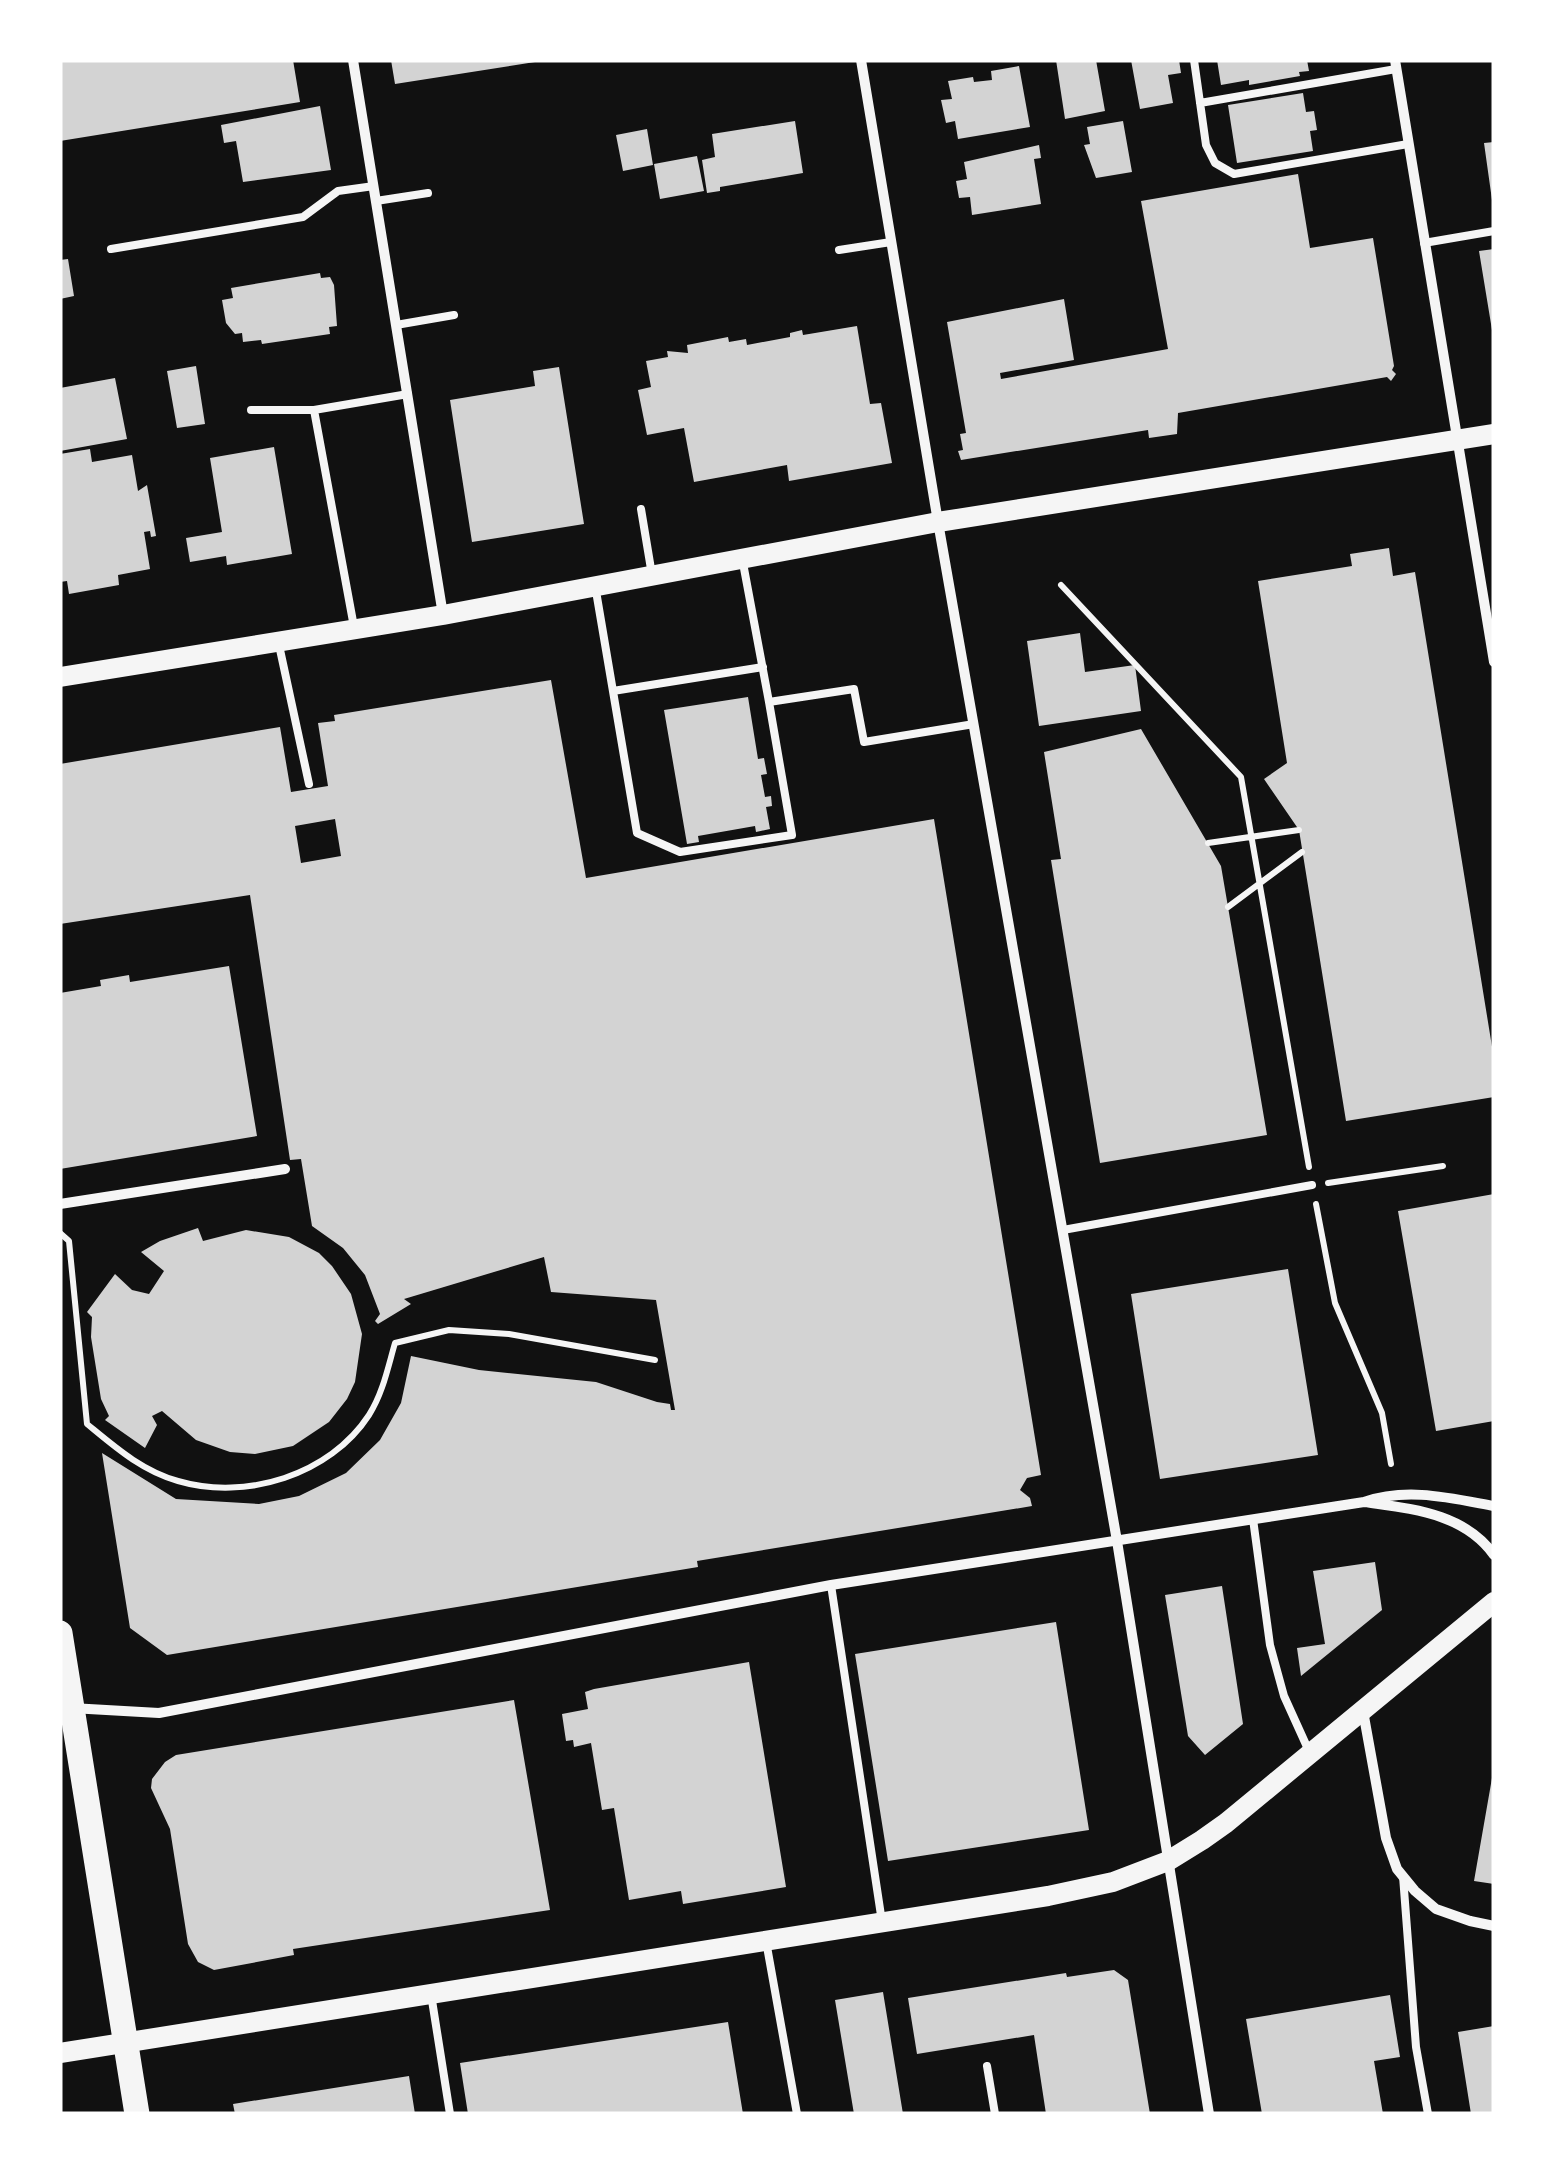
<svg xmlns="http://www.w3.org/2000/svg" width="1554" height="2174" viewBox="0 0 1554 2174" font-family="'Sofia Sans Condensed',sans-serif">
<rect width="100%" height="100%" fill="#111"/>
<!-- building -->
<path fill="#d3d3d3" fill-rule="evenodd" d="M60 60H293L300 102 60 141Z
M391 60H535V62L395 84Z
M1056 60H1096L1105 111 1065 119Z
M1131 60H1179L1181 73 1168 75 1173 103 1140 109Z
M1217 60H1307L1309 71 1299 72 1300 76 1249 85V80L1221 85Z
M1019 66 1030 127 958 139 955 121 946 123 941 100 952 99 948 81 973 77 974 82 992 80 991 71Z
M1303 93 1306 112 1314 111 1317 130 1310 131 1313 151 1237 163 1228 105Z
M320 106 331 170 243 182 236 141 224 143 221 125Z
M795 121 803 173 720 187V191L707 193 702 160 715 157 712 134Z
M1123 121 1132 172 1096 178 1084 145 1090 144 1087 127Z
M647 129 653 165 623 171 616 135Z
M1494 142V199L1492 200 1484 143Z
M1039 145 1041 158 1034 159 1041 204 972 215 970 197 959 198 956 181 967 179 964 162Z
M697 156 704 191 660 199 654 164Z
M1298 174 1310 248 1373 238 1394 366 1392 370 1396 374 1391 381 1387 377 1178 413 1177 434 1149 438 1148 430 961 460 958 451 963 450 960 434 966 433 947 322 1064 299 1074 360 1000 373 1001 379 1168 349 1141 201Z
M1494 249V330H1492L1479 251Z
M68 259 74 296 60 299V260Z
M320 273 321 278 330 277 334 285 337 326 329 327 330 334 262 344 261 340 243 342 242 333 235 334 226 323 222 300 233 298 231 288Z
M857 326 870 404 881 403 892 463 789 481 787 465 694 482 684 428 647 435 638 390 651 387 646 361 668 357 667 351 688 353 687 345 728 337 729 342 746 339 747 345 790 337V333L802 330 803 335Z
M196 366 205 424 177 428 167 371Z
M559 367 584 524 472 542 450 400 535 386 533 371Z
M115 378 127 439 60 451V388Z
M274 447 292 554 227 565 226 556 190 562 186 538 222 532 210 458Z
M90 449 92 462 132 455 138 491 147 485 156 536 151 537 150 531 144 532 150 569 118 575 119 585 69 594 67 581 60 582V454Z
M1389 548 1393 576 1415 572 1494 1059V1097L1346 1121 1299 830 1264 779 1287 763 1258 581 1352 566 1350 554Z
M1080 633 1085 672 1135 665 1141 711 1039 726 1027 641Z
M551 680 586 878 934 819 1041 1475 1027 1478 1020 1490 1030 1498 1032 1506 697 1561 698 1567 167 1655 130 1628 102 1453 176 1499 259 1504 299 1496 346 1473 380 1440 401 1403 411 1356 479 1370 596 1382 657 1402 670 1404 671 1410H675L656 1300 551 1292 544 1257 404 1299 411 1304 378 1324 375 1321 380 1314 365 1275 343 1248 312 1226 301 1159 290 1160 250 895 60 924V764L280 727 291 792 328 786 318 723 335 721 334 715ZM335 819 341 856 301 863 295 826Z
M748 697 758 759 764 758 767 774 761 775 765 797 771 796 772 806 766 807 770 829 756 832 755 826 698 836 699 842 687 844 664 710Z
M1141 729 1221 866 1267 1135 1100 1163 1051 860 1061 859 1044 752Z
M229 966 257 1136 60 1169V993L101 986 100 980 129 975 130 982Z
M1494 1194V1421L1436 1431 1398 1211Z
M198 1228 203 1241 246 1230 289 1237 319 1253 332 1266 351 1294 362 1334 355 1382 347 1399 329 1422 293 1446 255 1454 230 1452 196 1440 162 1411 152 1416 157 1425 145 1448 105 1420 109 1416 101 1399 91 1337 92 1317 87 1312 115 1274 132 1290 149 1294 164 1271 141 1252 160 1241Z
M1288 1269 1318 1455 1160 1479 1131 1294Z
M1375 1562 1382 1610 1301 1676 1297 1648 1325 1644 1313 1571Z
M1222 1586 1243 1724 1205 1755 1188 1736 1165 1595Z
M1056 1622 1089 1830 888 1861 855 1654Z
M749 1662 786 1887 683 1904 681 1891 629 1900 614 1808 602 1810 591 1743 574 1747 573 1740 566 1741 562 1714 588 1709 585 1692 594 1689Z
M514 1700 550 1910 293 1949 294 1955 214 1970 198 1962 188 1944 170 1829 151 1788 152 1779 165 1762 176 1755Z
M1492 1778H1494V1884L1474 1881Z
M1114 1970 1128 1980 1150 2114H1046L1034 2035 917 2054 908 1998 1066 1973 1067 1977Z
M883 1992 903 2114H854L835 2000Z
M1390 1995 1400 2057 1374 2061 1383 2114H1262L1246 2019Z
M728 2022 743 2114H468L460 2063Z
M1494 2026V2114H1471L1458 2032Z
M409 2076 415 2114H235L233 2104Z"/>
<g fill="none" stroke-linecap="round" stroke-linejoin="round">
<!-- path -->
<path stroke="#f5f5f5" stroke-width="6" d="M1061 585 1241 777 1309 1167
M1208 843 1299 830
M1228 907 1302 852
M1328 1183 1443 1166
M1316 1204 1335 1303 1382 1413 1391 1464
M60 1233 69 1241 87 1424C115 1447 142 1471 178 1481 246 1501 330 1475 369 1415 383 1393 388 1367 395 1343L449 1330 509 1334 655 1360"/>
<!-- service -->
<path stroke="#f5f5f5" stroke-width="8" d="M1194 60 1206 145 1215 163 1234 174 1408 144
M1200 103 1396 69
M376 201 428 193
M1424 243 1494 231
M111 249 303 217 338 191 374 186
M839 250 891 242
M396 325 454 315
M251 410H314L408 394
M314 410 354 627
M641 509 652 575
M743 563 769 702 854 689 864 742 974 724
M596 591 637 833 680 852 792 835 769 702
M279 645 309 784
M613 691 763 667
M1063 1230 1312 1185
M1253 1519 1270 1645 1284 1696 1308 1749
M831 1585 882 1922
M1403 1876 1416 2047 1428 2114
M766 1941 797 2114
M431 1994 450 2114
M987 2066 995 2114"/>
<!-- minor -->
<path stroke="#f5f5f5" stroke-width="10" d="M353 60 443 615
M861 60 938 522 1117 1541 1209 2114
M1395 60 1494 662
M60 1204 285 1169
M1365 1502C1412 1509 1464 1513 1494 1555
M71 1708 159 1713 831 1585 1364 1502C1407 1487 1450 1498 1494 1506
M1363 1711 1386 1838 1397 1869 1415 1891 1436 1909 1470 1921 1494 1926"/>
<!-- secondary -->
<path stroke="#f5f5f5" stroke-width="20" d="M60 677 443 615 938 522 1494 434
M60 2053 1048 1896 1113 1882 1168 1861 1202 1840 1226 1823 1494 1602"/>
<!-- primary -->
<path stroke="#f5f5f5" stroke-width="25" d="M60 1633 137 2114"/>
</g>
<!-- border -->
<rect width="1554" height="2174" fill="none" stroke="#ffffff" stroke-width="125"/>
</svg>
